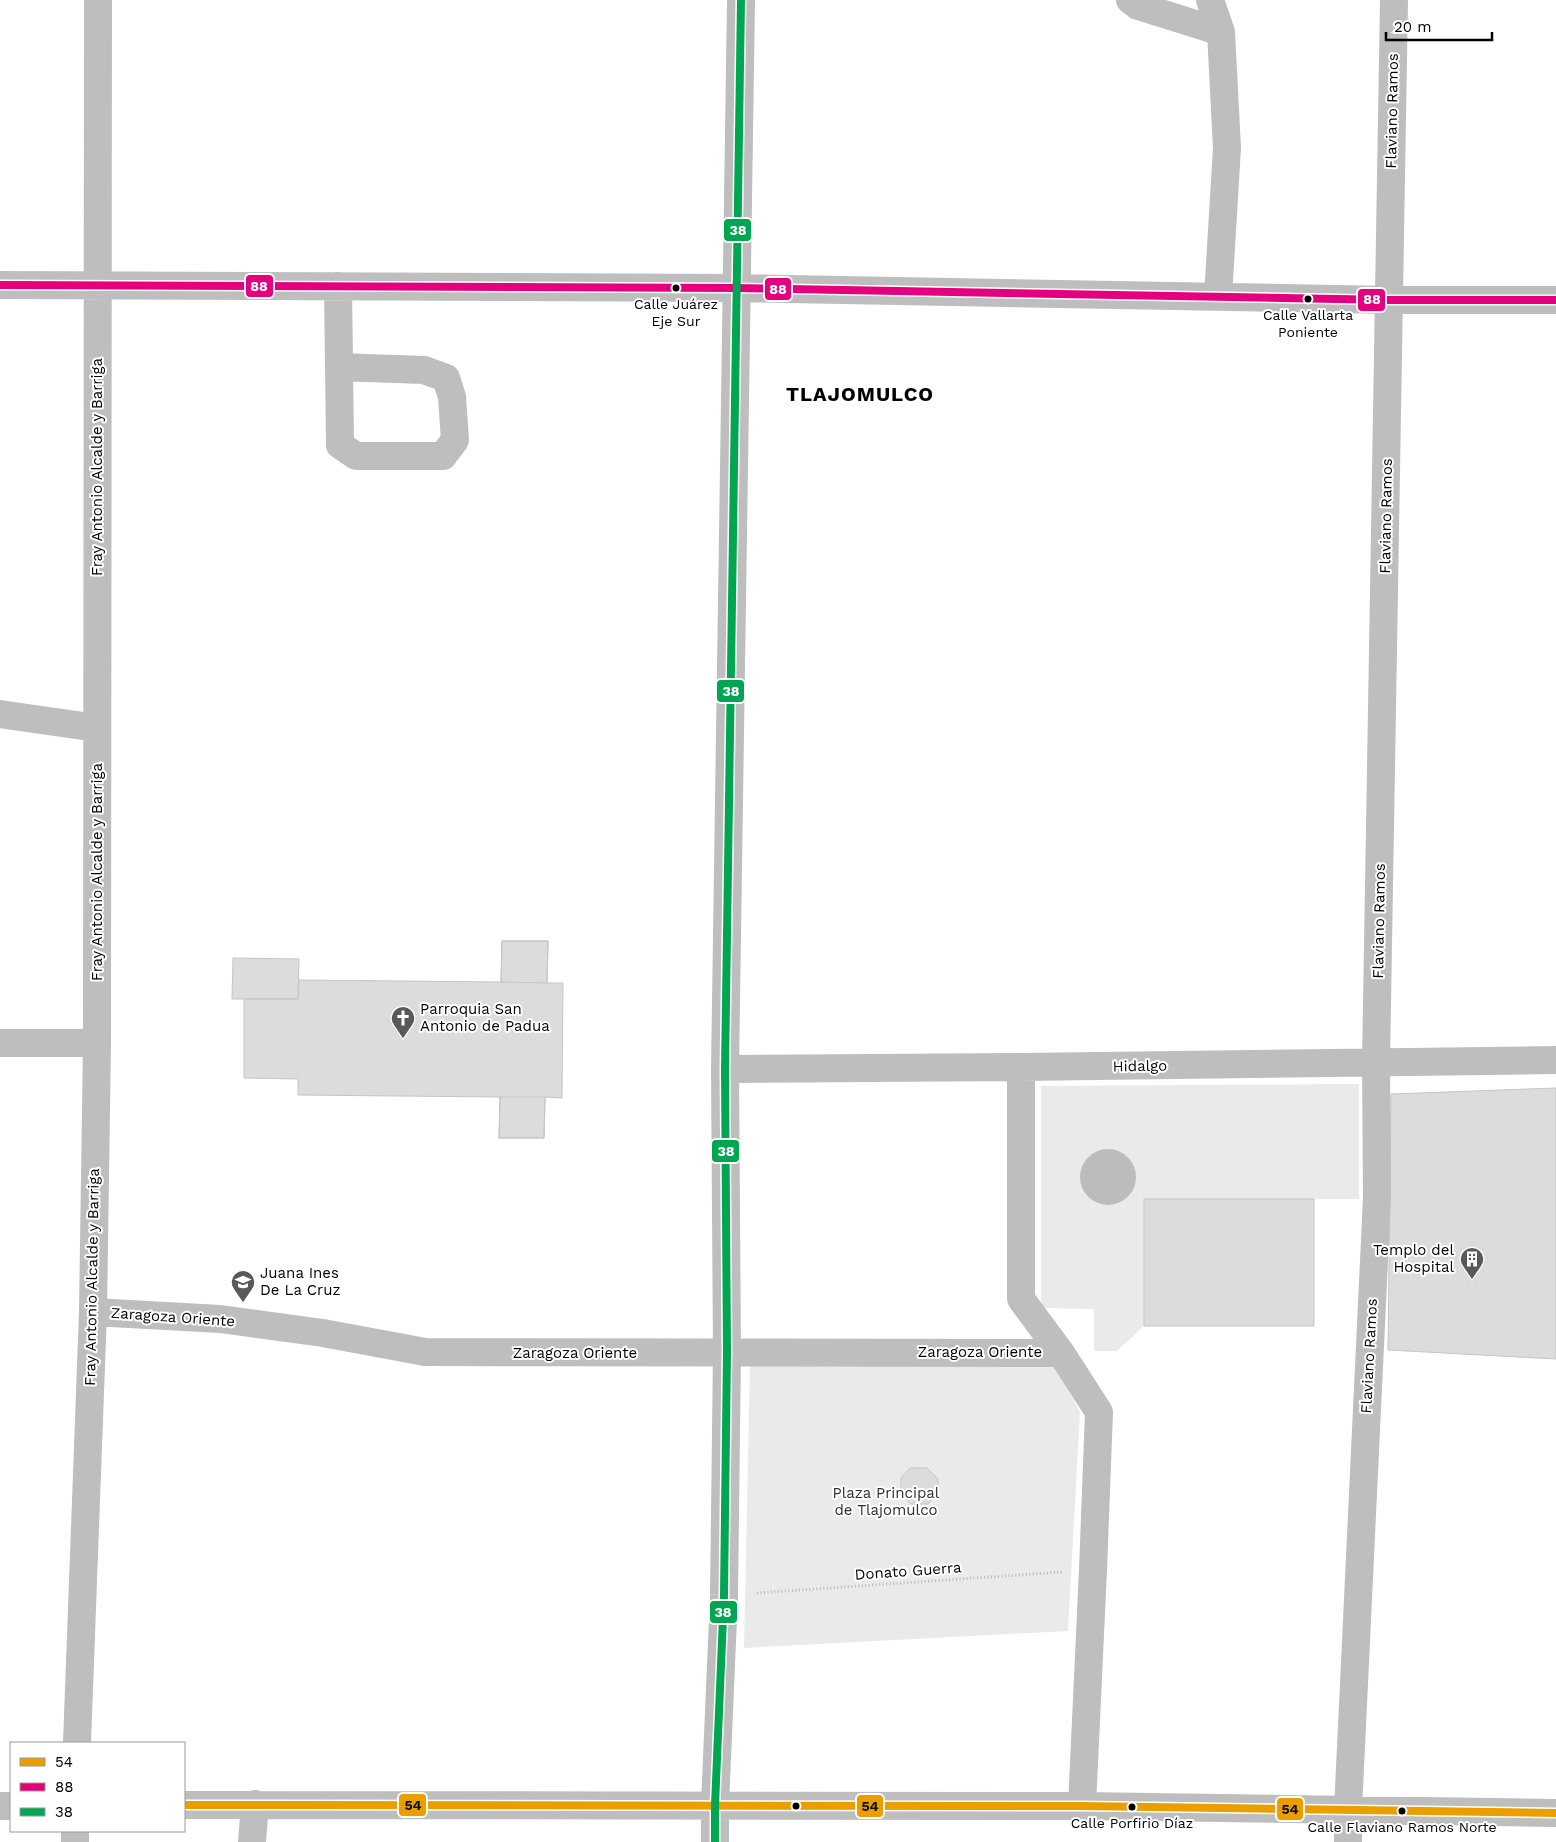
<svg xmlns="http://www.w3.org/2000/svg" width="1556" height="1842" viewBox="0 0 1556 1842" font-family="'Work Sans',sans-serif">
<rect width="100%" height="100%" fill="#fff"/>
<!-- green -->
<path fill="#eaeaea" d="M1359 1084V1199H1144V1326L1117 1351H1094V1309L1041 1308V1086Z
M1053 1361 1080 1412 1068 1631 744 1648 750 1363Z"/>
<!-- water -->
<path fill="#bcbcbc" d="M1080 1177a28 28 0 1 1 56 0a28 28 0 1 1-56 0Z"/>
<!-- building -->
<path fill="#dcdcdc" stroke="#c5c5c5" d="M502 941H548L547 983H563L562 1098 545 1097 544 1138H499L500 1097 298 1095V1079L244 1078V999H298L299 980 501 982Z
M502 941H548L547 983 501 982Z
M233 958 299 959 298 999H232Z
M1556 1088V1359L1388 1350 1391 1094Z
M500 1097H545L544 1138H499Z
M1144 1199H1314V1326H1144Z
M910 1468H927L938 1479V1494L928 1504H911L901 1494V1478Z"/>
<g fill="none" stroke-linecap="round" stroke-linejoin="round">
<!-- path -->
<path stroke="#b8b8b8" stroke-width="3" stroke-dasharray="1 2.5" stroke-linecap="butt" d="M757 1593 1062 1572"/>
<!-- minor -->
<path stroke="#bebebe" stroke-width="28" d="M1130 0 1138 6 1221 32
M1210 0 1221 32 1227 148 1218 297
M0 285 735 288 1390 300H1556
M338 286 340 445 356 456H443L455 440 452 397 446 378 424 370 339 367
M0 714 97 728
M0 1043H97
M1021 1067V1299L1061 1353 1099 1412 1093 1570 1082 1806
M725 1069 1021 1067 1556 1060
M93 1312 220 1319 323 1333 425 1352 1061 1353
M77 1743 93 1312 97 1043 98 0
M184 1805 1082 1806 1556 1813
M0 1806H11
M75 1842V1831
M252 1842 255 1804
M715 1842V1805L724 1595 727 1352 725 1069 741 0
M1348 1842V1810L1377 1198 1376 1063 1394 0"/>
<!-- bus-1 casing -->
<g stroke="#fff" stroke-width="11">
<path id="bus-1" d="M184 1805 1082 1806 1556 1813"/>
</g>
<!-- bus-2 casing -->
<g stroke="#fff" stroke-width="11">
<path id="bus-2" d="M0 285 735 288 1390 300H1556"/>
</g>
<!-- bus-3 casing -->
<g stroke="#fff" stroke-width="11">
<path id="bus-3" d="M715 1842V1805L724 1595 727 1352 725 1069 741 0"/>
</g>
<!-- bus-1 -->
<use href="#bus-1" stroke="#eb9e00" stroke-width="8"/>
<!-- bus-2 -->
<use href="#bus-2" stroke="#e5007d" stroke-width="8"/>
<!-- bus-3 -->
<use href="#bus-3" stroke="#00a651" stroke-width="8"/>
</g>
<!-- icons -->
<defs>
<g id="church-pin" transform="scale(1.25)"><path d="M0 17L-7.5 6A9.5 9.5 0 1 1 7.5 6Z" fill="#595959" stroke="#fff"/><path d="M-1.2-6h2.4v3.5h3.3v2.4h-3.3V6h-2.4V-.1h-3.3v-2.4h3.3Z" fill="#fff"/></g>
<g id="building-pin" transform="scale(1.25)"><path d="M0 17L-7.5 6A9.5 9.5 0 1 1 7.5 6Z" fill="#595959" stroke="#fff"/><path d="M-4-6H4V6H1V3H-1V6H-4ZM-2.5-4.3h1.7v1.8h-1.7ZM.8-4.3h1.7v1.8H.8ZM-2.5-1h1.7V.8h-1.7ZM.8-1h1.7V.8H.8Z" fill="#fff"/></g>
<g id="school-pin" transform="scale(1.25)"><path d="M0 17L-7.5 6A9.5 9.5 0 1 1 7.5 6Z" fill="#595959" stroke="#fff"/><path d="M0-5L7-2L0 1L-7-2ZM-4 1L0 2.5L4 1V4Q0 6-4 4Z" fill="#fff"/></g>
</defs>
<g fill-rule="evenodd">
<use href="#church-pin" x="403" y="1018"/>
<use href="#building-pin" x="1472" y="1259"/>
<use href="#school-pin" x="243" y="1282"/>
</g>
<!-- markers -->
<g fill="#000" stroke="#fff" stroke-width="2">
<circle cx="676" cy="288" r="4.5"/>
<circle cx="1308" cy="299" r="4.5"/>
<circle cx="796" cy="1806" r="4.5"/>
<circle cx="1132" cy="1807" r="4.5"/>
<circle cx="1402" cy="1811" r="4.5"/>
</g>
<g text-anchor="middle" stroke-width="4" stroke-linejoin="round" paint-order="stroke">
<!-- bus labels -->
<g font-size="14" fill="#000" stroke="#fff">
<text x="676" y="309">Calle Juárez<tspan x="676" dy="17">Eje Sur</tspan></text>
<text x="1308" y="320">Calle Vallarta<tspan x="1308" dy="17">Poniente</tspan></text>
<text x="1132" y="1828">Calle Porfirio Díaz</text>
<text x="1402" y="1832">Calle Flaviano Ramos Norte</text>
</g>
<!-- street labels -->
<g font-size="15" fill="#000" stroke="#fff">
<text transform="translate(1392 111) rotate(-89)" y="5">Flaviano Ramos</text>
<text transform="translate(97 467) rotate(-90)" y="5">Fray Antonio Alcalde y Barriga</text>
<text transform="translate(1386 516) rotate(-89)" y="5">Flaviano Ramos</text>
<text transform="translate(97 872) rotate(-90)" y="5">Fray Antonio Alcalde y Barriga</text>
<text transform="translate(1379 921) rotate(-89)" y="5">Flaviano Ramos</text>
<text transform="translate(1140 1066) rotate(-1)" y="5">Hidalgo</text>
<text transform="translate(92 1277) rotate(-89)" y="5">Fray Antonio Alcalde y Barriga</text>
<text transform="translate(173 1317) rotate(4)" y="5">Zaragoza Oriente</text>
<text x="980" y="1357">Zaragoza Oriente</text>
<text x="575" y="1358">Zaragoza Oriente</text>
<text transform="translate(1369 1356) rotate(-87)" y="5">Flaviano Ramos</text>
<text transform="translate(908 1571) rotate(-4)" y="5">Donato Guerra</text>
</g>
<!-- poi labels -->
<g font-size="15" fill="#000" stroke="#fff" text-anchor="start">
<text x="420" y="1014">Parroquia San<tspan x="420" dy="17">Antonio de Padua</tspan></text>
<text x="1454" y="1255" text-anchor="end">Templo del<tspan x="1454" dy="17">Hospital</tspan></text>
<text x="260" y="1278">Juana Ines<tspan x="260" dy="17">De La Cruz</tspan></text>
</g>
<!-- park labels -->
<g font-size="15" fill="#2f2f2f" stroke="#fff">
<text x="886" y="1498">Plaza Principal<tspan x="886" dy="17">de Tlajomulco</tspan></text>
</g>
<!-- district labels -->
<g font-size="20" font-weight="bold" letter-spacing="1" fill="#000" stroke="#fff">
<text x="860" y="401">TLAJOMULCO</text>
</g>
</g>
<g stroke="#fff" stroke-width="2">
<rect x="723" y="218" width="29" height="24" rx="5" fill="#00a651"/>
<rect x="245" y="274" width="29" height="24" rx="5" fill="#e5007d"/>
<rect x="764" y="277" width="28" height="24" rx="5" fill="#e5007d"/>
<rect x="1357" y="288" width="29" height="24" rx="5" fill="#e5007d"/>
<rect x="716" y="679" width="29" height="24" rx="5" fill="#00a651"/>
<rect x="711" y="1139" width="29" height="24" rx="5" fill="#00a651"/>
<rect x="709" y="1600" width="29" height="24" rx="5" fill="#00a651"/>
<rect x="398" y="1793" width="29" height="24" rx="5" fill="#eb9e00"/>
<rect x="856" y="1794" width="28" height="24" rx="5" fill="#eb9e00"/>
<rect x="1276" y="1797" width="28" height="24" rx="5" fill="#eb9e00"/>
</g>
<g font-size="14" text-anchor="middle" font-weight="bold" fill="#fff">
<text x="738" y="235">38</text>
<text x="259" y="291">88</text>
<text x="778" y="294">88</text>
<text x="1372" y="304">88</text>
<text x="731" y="696">38</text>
<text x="726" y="1156">38</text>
<text x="723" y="1617">38</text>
</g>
<g font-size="14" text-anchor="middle" font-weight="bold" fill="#111">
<text x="413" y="1810">54</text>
<text x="870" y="1811">54</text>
<text x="1290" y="1814">54</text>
</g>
<!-- legend -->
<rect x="10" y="1742" width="175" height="90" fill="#ffffff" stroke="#999999"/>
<rect x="20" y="1758" width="25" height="8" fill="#eb9e00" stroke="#999999"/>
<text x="55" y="1767" font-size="15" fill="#000000">54</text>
<rect x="20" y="1783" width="25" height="8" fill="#e5007d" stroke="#999999"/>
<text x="55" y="1792" font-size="15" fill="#000000">88</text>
<rect x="20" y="1808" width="25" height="8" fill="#00a651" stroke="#999999"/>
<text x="55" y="1817" font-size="15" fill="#000000">38</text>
<!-- scale -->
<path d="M1386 32v8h106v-8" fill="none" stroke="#000000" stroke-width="2.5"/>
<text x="1394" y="32" font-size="15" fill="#000000" stroke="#ffffff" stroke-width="4" paint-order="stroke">20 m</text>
</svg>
